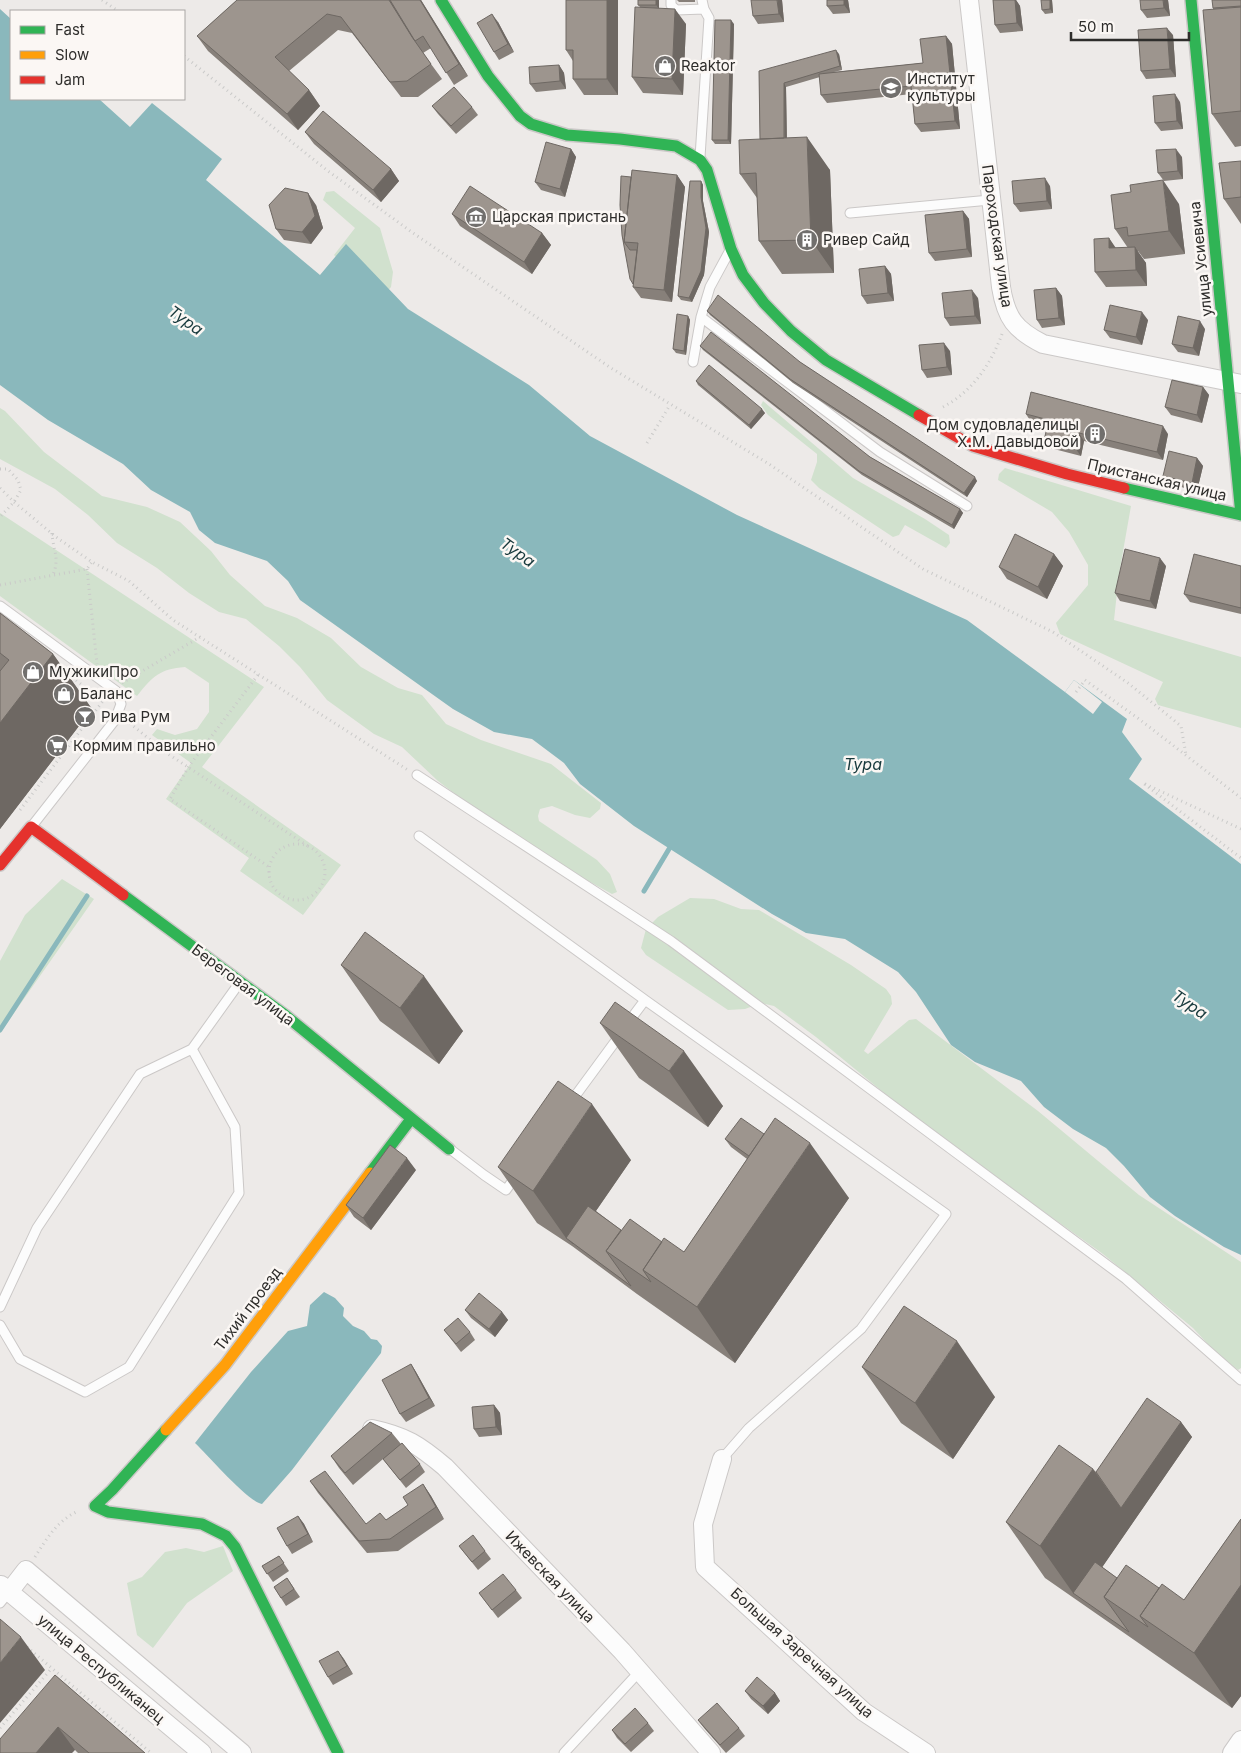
<svg xmlns="http://www.w3.org/2000/svg" width="1241" height="1753" viewBox="0 0 1241 1753" font-family="Inter,sans-serif">
<rect width="100%" height="100%" fill="#edeae8"/>
<!-- green -->
<path fill="#d1e1ce" d="M334 191 380 228 393 272 391 287 386 293 376 296 334 255 355 228 323 200 326 192Z
M763 401 853 478 925 519 949 535 950 543 946 548 905 525 899 535 893 537 819 488 811 480 817 462V454L768 415 761 405Z
M0 408 5 411 44 452 102 496 147 507 180 522 211 551 230 575 265 606 297 618 331 638 361 667 398 688 422 695 446 724 481 740 551 764 601 803 600 809 590 818 575 815 552 806 540 809 538 816 539 821 597 860 610 874 617 892 612 894 563 867 483 815 438 781 402 747 374 734 327 700 300 667 279 646 246 619 219 612 189 593 157 568 117 543 88 515 55 489 0 459Z
M1005 468 1131 506 1119 574 1114 620 1241 657V728L1158 705 1155 699 1163 682 1060 634 1056 623 1088 585V565L1069 532 1052 512 998 480 999 474Z
M0 513 264 687 202 767 341 865 303 915 240 871 249 858 166 799 191 763 152 735 157 729 175 735 197 729 209 712V683L185 667C160 669 153 676 137 696L0 596Z
M62 879 94 899 0 1033V961L25 915Z
M690 898 714 899 741 909 759 910 851 965 886 989 891 996 892 1004 864 1051 868 1054 909 1020 916 1019 1038 1111 1139 1195 1241 1262V1368L1238 1370 1217 1354 1193 1328 1103 1254 928 1129 816 1037 774 1006 761 1003 745 1009 728 1010 646 955 641 948 646 929 658 917Z
M223 1546 233 1571 187 1603 153 1648 137 1635 127 1583 142 1577 165 1552 186 1548 204 1552Z"/>
<!-- water -->
<path fill="#8ab8bc" d="M0 9 11 19V99H99L130 127 152 103 222 159 206 180 320 275 346 244 408 309 529 385 590 436 737 515 967 620 1065 692 1074 680 1127 719 1122 732 1142 759 1129 779 1241 864V1255L1224 1247 1175 1216 1150 1197 1124 1166 1106 1148 1073 1129 1044 1107 1021 1081 975 1062 951 1045 916 992 898 972 845 939 806 933 772 914 634 826 580 784 564 763 532 739 494 732 453 709 300 600 288 581 267 561 215 543 199 530 190 512 151 490 123 464 48 420 0 385Z
M324 1292 335 1298 344 1308 343 1316 353 1326 364 1331 371 1339 377 1340 382 1346 381 1353 292 1470 262 1504C248 1502 208 1455 195 1443L251 1372 288 1331 307 1326 310 1305Z"/>
<!-- pier -->
<path fill="#edeae8" d="M225 158 209 180 320 271 330 260 320 272 207 179Z
M1074 680 1102 702 1093 714 1065 692Z"/>
<g fill="none" stroke-linecap="round" stroke-linejoin="round">
<!-- stream -->
<path stroke="#8ab8bc" stroke-width="5" d="M644 891 669 849
M0 1030 87 896"/>
<!-- lane casing -->
<g stroke="#cbc8c7" stroke-width="11">
<path id="lane" d="M671 0V5L676 10 704 9
M700 157 709 18 704 9 702 0
M850 213 990 200
M729 252 710 287 701 317 880 452 967 506
M693 362 701 317
M0 606 116 691 121 704 115 720 32 826
M417 775 671 941 1126 1279 1241 1380
M419 836 645 1000
M627 1024 645 1000 946 1214 861 1329 749 1428 722 1459
M570 1103 620 1035
M450 1149 484 1175 506 1190 516 1176
M0 1307 37 1228 140 1074 192 1049 240 982
M0 1325 20 1359 85 1392 129 1367 239 1193 235 1127 192 1049
M0 1603 9 1592
M564 1753 640 1671"/>
</g>
<!-- street casing -->
<g stroke="#cbc8c7" stroke-width="20">
<path id="street" d="M969 0 1001 287C1006 318 1015 330 1043 344L1241 384
M372 1429C405 1436 419 1445 445 1467L622 1651 711 1753
M722 1459 703 1524 705 1567 864 1712 926 1753
M1 1585 202 1753
M9 1592 26 1570 242 1753
M1232 1753 1241 1740"/>
</g>
<!-- fast casing -->
<g stroke="#cbc8c7" stroke-width="14">
<path id="fast" d="M441 0 488 76 520 116 531 124 567 135 620 139 676 146 700 160 707 170 731 249 743 275 764 303 791 331 826 360 919 415
M1191 0 1241 515
M1124 488 1241 515
M123 895 285 1015 449 1149
M370 1173 411 1119
M166 1430 112 1490 95 1506 108 1512 202 1524 226 1536 235 1547 338 1753"/>
</g>
<!-- slow casing -->
<g stroke="#cbc8c7" stroke-width="14">
<path id="slow" d="M166 1430 225 1365 370 1173"/>
</g>
<!-- jam casing -->
<g stroke="#cbc8c7" stroke-width="14">
<path id="jam" d="M919 415 973 446 1067 474 1124 488
M0 865 31 827 123 895"/>
</g>
<!-- path -->
<path stroke="#cacac9" stroke-width="3" stroke-dasharray="1 4" stroke-linecap="butt" d="M102 0 118 11
M184 56 328 171 413 233 611 368 769 464 923 569 1053 632 1128 683 1181 726 1186 755
M943 407C972 392 991 364 1002 334
M647 443 670 405
M0 469H8L18 480 21 490 14 502 0 517
M0 488 14 502 56 537 92 562 129 581 173 620 408 770
M52 533C53 551 60 557 53 575
M87 569 97 664
M0 585 87 569 92 562
M258 675 189 766 170 799 269 867
M122 683 200 637
M1076 692 1085 680 1139 719 1241 798
M126 720 165 752 308 846
M20 810 103 701 64 671
M1241 829 1143 783 1241 858
M269 872a28 28 0 1 1 56 0a28 28 0 1 1-56 0Z
M35 1557C47 1538 57 1521 78 1511
M27 1647 151 1753
M0 1728 52 1668"/>
<!-- lane -->
<use href="#lane" stroke="#fcfcfc" stroke-width="9"/>
<!-- street -->
<use href="#street" stroke="#fcfcfc" stroke-width="18"/>
<!-- fast -->
<use href="#fast" stroke="#30b455" stroke-width="11"/>
<!-- slow -->
<use href="#slow" stroke="#ff9f0a" stroke-width="11"/>
<!-- jam -->
<use href="#jam" stroke="#e5322d" stroke-width="11"/>
</g>
<!-- wall -->
<path fill="#87807a" d="M237 0H421L468 76 454 85 431 48 423 53 442 79 418 97H401L352 33 338 30 289 71 309 90 320 106 298 130 208 51 197 36Z
M566 0H618V95H584L573 79V61L566 50Z
M638 0H659V8L686 24 683 95 643 93 632 77 640 7 638 5Z
M677 0H695V2H679Z
M782 0 784 22 758 24 753 16Z
M827 0H848L850 13 833 14 827 6Z
M993 0H1016L1020 6 1023 31 1000 33 995 25Z
M1052 0 1053 13 1045 14 1042 10Z
M1168 0 1170 16 1147 18 1141 10Z
M1241 0V146L1235 147 1212 114 1213 9V8Z
M498 22 514 52 499 60 494 52Z
M734 24 731 144H715L712 140Z
M1173 35 1176 77 1146 79 1141 71Z
M946 36 952 44 960 129 921 132 915 124 912 94 827 103 821 95 820 77 786 87 787 138 830 170 834 273 782 274 759 241 757 198 740 174 760 139 759 71 839 54 842 70 834 72 923 63Z
M559 65 564 73 566 89 536 92 530 84Z
M1180 102 1183 129 1161 131 1155 123Z
M432 106 472 107 478 115 456 134 438 114Z
M305 132 391 169 399 181 381 202 314 144Z
M571 149 576 157 565 197 541 190 535 182Z
M1182 157 1183 179 1164 181 1158 173Z
M1241 161V224L1224 199Z
M677 175 685 187 672 302 641 298 633 287V284L622 235 631 177Z
M701 181 703 185V201L709 232 704 275 692 302 681 300 678 296Z
M1050 186 1052 209 1020 212 1014 204Z
M1179 204 1185 254 1144 259 1138 251H1137L1146 263 1147 286 1106 287 1095 272 1109 238 1115 248H1128L1115 229Z
M316 205 323 228 311 244 284 240 276 229Z
M963 211 969 219 972 257 935 261 929 253Z
M452 214 542 233 551 245 532 274 460 226Z
M885 266 891 274 894 301 867 304 862 296Z
M1056 288 1062 296 1065 325 1042 328 1037 320Z
M978 298 981 324 950 326 945 318Z
M707 311 800 362 977 481 967 497 793 383 710 315Z
M688 316 690 320 686 355 676 353 673 349Z
M1148 320 1142 345 1110 338 1104 330Z
M1205 329 1199 356 1178 352 1172 344Z
M700 346 870 457 960 509 963 513 954 529 862 475 703 350Z
M950 351 952 375 927 378 922 370Z
M696 381 765 413 751 429 698 385Z
M1203 387 1209 395 1202 423 1171 415 1165 407Z
M1026 414 1168 434 1163 460 1084 441 1081 456 1050 448 1044 440 1048 426 1031 422Z
M1197 458 1203 466 1197 491 1169 484 1163 476Z
M1054 554 1063 566 1047 599 1007 579 999 567Z
M1166 566 1156 609 1120 601 1115 593Z
M1241 566V614L1190 602 1184 594Z
M0 613 53 654 92 709 0 829Z
M341 965 463 1031 439 1064 380 1021Z
M600 1023 723 1106 708 1127 639 1078Z
M725 1139 849 1198 735 1363 637 1294 572 1246 537 1223 498 1167 631 1160 596 1211 621 1230 662 1242 684 1252 747 1159 731 1147Z
M416 1170 371 1230 354 1217 346 1205Z
M465 1310 502 1312 508 1320 495 1337 471 1318Z
M444 1330 470 1332 475 1340 461 1352Z
M411 1364 416 1372 435 1406 406 1422 400 1414Z
M862 1367 995 1397 953 1459 901 1423Z
M494 1405 500 1413 502 1435 479 1437 474 1429Z
M1181 1422 1192 1437 1102 1567 1117 1578 1159 1588 1184 1600 1241 1519V1696L1232 1708 1045 1578 1006 1522 1093 1469 1096 1472Z
M392 1433 401 1444 420 1464 425 1472 406 1488 383 1459 353 1485 339 1468 331 1456Z
M310 1481 366 1524 386 1520 408 1505 423 1484 431 1496 444 1519 398 1551 367 1553 318 1493Z
M298 1516 304 1524 313 1542 292 1554 287 1546Z
M459 1546 485 1551 491 1559 478 1570Z
M279 1556 289 1571 273 1582 262 1566Z
M287 1578 300 1597 286 1606 274 1587Z
M516 1590 522 1598 498 1618 479 1593Z
M338 1651 353 1674 333 1685 328 1677Z
M55 1675 145 1753H78L75 1750 0 1753Z
M745 1691 775 1693 780 1701 768 1714 751 1699Z
M698 1720 739 1728 745 1736 726 1753 704 1728Z
M648 1723 654 1731 631 1752 617 1738 612 1730Z"/>
<!-- shaded-wall -->
<path fill="#6e6863" d="M420 0H421L468 76 459 64Z
M607 0H618V95L607 79Z
M656 0H659V9L656 5Z
M777 0H782L784 22 779 14Z
M844 0H848L850 13 844 5Z
M1015 0H1016L1020 6 1023 31 1017 23Z
M1050 0H1052L1053 13 1050 9Z
M1163 0H1168L1170 16 1164 8Z
M675 9 686 24 683 95 672 79Z
M492 14 498 22 514 52 508 44Z
M731 20 734 24 731 144 728 140Z
M1167 28 1173 35 1176 77 1170 69Z
M946 36 952 44 960 129 955 121Z
M836 50 839 54 842 70 840 66Z
M559 65 564 73 566 89 560 81Z
M784 83 786 87 787 157 785 153Z
M309 90 320 106 298 130 287 114Z
M1175 94 1180 102 1183 129 1177 121Z
M807 137 830 170 834 273 811 240Z
M571 149 576 157 565 197 560 189Z
M1176 149 1182 157 1183 179 1178 171Z
M391 169 399 181 381 202 373 190Z
M677 175 685 187 672 302 664 290Z
M1045 178 1050 186 1052 209 1047 201Z
M1163 180 1179 204 1185 254 1169 231Z
M701 181 703 185V201L709 232 704 275 692 302 689 298Z
M308 193 316 205 323 228 311 244 302 232Z
M963 211 969 219 972 257 967 249Z
M542 233 551 245 532 274 524 262Z
M1109 238 1120 254 1109 248Z
M1135 247 1146 263 1147 286 1136 270Z
M885 266 891 274 894 301 888 293Z
M1056 288 1062 296 1065 325 1059 318Z
M972 290 978 298 981 324 975 316Z
M1142 312 1148 320 1142 345 1136 337Z
M688 316 690 320 686 355 684 351Z
M1200 321 1205 329 1199 356 1193 348Z
M944 343 950 351 952 375 947 367Z
M1203 387 1209 395 1202 423 1197 415Z
M762 409 765 413 751 429 749 425Z
M1163 426 1168 434 1163 460 1157 452Z
M1079 433 1084 441 1081 456 1075 448Z
M1197 458 1203 466 1197 491 1192 483Z
M975 477 977 481 967 497 964 493Z
M960 509 963 513 954 529 952 525Z
M1054 554 1063 566 1047 599 1038 587Z
M1160 558 1166 566 1156 609 1150 601Z
M53 654 92 709 0 829V723Z
M424 976 463 1031 439 1064 400 1008Z
M684 1051 723 1106 708 1127 669 1071Z
M592 1104 631 1160 573 1244 566 1238 533 1191Z
M810 1143 849 1198 735 1363 697 1307Z
M407 1158 416 1170 371 1230 363 1218Z
M502 1312 508 1320 495 1337 489 1329Z
M957 1341 995 1397 953 1459 915 1403Z
M411 1364 416 1372 435 1406 429 1398Z
M494 1405 500 1413 502 1435 496 1427Z
M1181 1422 1192 1437 1081 1598 1073 1593 1040 1546 1093 1469 1121 1508Z
M423 1484 431 1496 444 1519 436 1507Z
M298 1516 304 1524 313 1542 308 1534Z
M1241 1585V1696L1232 1708 1194 1653Z
M21 1637 45 1670 0 1723V1663Z
M338 1651 344 1659 353 1674 347 1666Z
M775 1693 780 1701 768 1714 763 1706Z
M58 1727 75 1750 72 1753H36Z"/>
<!-- building -->
<path fill="#9d958e" stroke="#6e6863" d="M237 0H389L412 37 431 64 407 81 390 82 341 17 327 14 275 57 309 90 287 114 197 36Z
M390 0H420L459 64 446 73 423 36 415 41Z
M566 0H607V79H573V50H566Z
M638 0H656V5H638Z
M751 0H777L779 14 753 16Z
M827 0H844V5L827 6Z
M993 0H1015L1017 23 995 25Z
M1041 0H1050V9L1042 10Z
M1140 0H1163L1164 8 1141 10Z
M1212 0H1241V6L1213 8Z
M635 7 675 9 672 79 632 77Z
M1241 7V111L1212 114 1203 10Z
M492 14 508 44 494 52 477 23Z
M715 20H731L728 140H712Z
M1167 28 1170 69 1141 71 1138 30Z
M946 36 955 121 915 124 911 86 821 95 819 74 923 63 920 39Z
M836 50 840 66 784 83V138L760 139 759 71Z
M559 65 560 81 530 84 529 67Z
M454 87 472 107 451 126 432 106Z
M1175 94 1177 121 1155 123 1153 96Z
M323 111 391 169 373 190 305 132Z
M807 137 811 240 759 241 756 173 740 174 739 140Z
M546 142 571 149 560 189 535 182Z
M1176 149 1178 171 1158 173 1156 150Z
M1241 161V197L1224 199 1219 163Z
M632 170 677 175 664 290 633 287 638 243 624 242Z
M621 176 631 177 624 242 630 250H637L633 284 630 279 622 235 620 205Z
M1045 178 1047 201 1014 204 1012 181Z
M1163 180 1169 231 1128 236 1127 227 1115 229 1111 195 1131 192 1130 185Z
M690 181H701V197L706 228 701 271 689 298 678 296Z
M470 186 542 233 524 262 452 214Z
M285 188 308 193 315 216 302 232 276 229 269 205Z
M963 211 967 249 929 253 925 215Z
M1109 238V248L1135 247 1136 270 1095 272 1094 239Z
M885 266 888 293 862 296 859 269Z
M1056 288 1059 318 1037 320 1034 290Z
M972 290 975 316 945 318 942 293Z
M718 295 800 362 975 477 964 493 790 379 707 311Z
M1110 305 1142 312 1136 337 1104 330Z
M677 314 688 316 684 351 673 349Z
M1178 316 1200 321 1193 348 1172 344Z
M711 332 870 457 960 509 952 525 859 471 700 346Z
M944 343 947 367 922 370 919 345Z
M709 365 762 409 749 425 696 381Z
M1172 380 1203 387 1197 415 1165 407Z
M1031 392 1163 426 1157 452 1079 433 1075 448 1044 440 1049 420 1026 414Z
M1169 451 1197 458 1192 483 1163 476Z
M1015 534 1054 554 1038 587 999 567Z
M1125 549 1160 558 1150 601 1115 593Z
M1194 554 1241 566V608L1184 594Z
M0 613 53 654 0 723V671L9 660 0 653Z
M365 932 424 976 400 1008 341 965Z
M615 1002 684 1051 669 1071 600 1023Z
M558 1081 592 1104 533 1191 498 1167Z
M741 1118 764 1134 749 1156 725 1139Z
M775 1118 810 1143 697 1307 643 1270 664 1238 684 1252Z
M390 1145 407 1158 363 1218 346 1205Z
M588 1206 621 1230 606 1251 631 1286 566 1238Z
M630 1219 662 1242 643 1270 651 1282 606 1251Z
M479 1293 502 1312 489 1329 465 1310Z
M904 1306 957 1341 915 1403 862 1367Z
M458 1318 470 1332 456 1344 444 1330Z
M411 1364 429 1398 400 1414 382 1380Z
M1147 1398 1181 1422 1121 1508 1096 1472Z
M494 1405 496 1427 474 1429 472 1407Z
M370 1422 392 1433 345 1473 331 1456Z
M402 1443 420 1464 400 1480 383 1459Z
M1059 1445 1093 1469 1040 1546 1006 1522Z
M325 1471 366 1524 380 1513 386 1520 408 1505 403 1497 423 1484 436 1507 390 1539 359 1541 310 1481Z
M298 1516 308 1534 287 1546 277 1528Z
M1241 1519V1585L1194 1653 1140 1616 1162 1584 1184 1600Z
M473 1535 485 1551 472 1562 459 1546Z
M279 1556 284 1563 267 1574 262 1566Z
M1095 1562 1117 1578 1104 1597 1129 1632 1073 1593Z
M1126 1565 1159 1588 1140 1616 1148 1627 1104 1597Z
M503 1574 516 1590 492 1610 479 1593Z
M287 1578 294 1589 281 1598 274 1587Z
M0 1619 21 1637 0 1663Z
M338 1651 347 1666 328 1677 319 1661Z
M55 1675 145 1753H89L58 1727 36 1753H0V1739Z
M757 1677 775 1693 763 1706 745 1691Z
M717 1703 739 1728 720 1745 698 1720Z
M635 1708 648 1723 625 1744 612 1730Z"/>
<!-- icons -->
<defs>
<g id="shop-disc" transform="scale(1.125)"><circle r="9.5" fill="#716f6d" stroke="#fbf7f4"/><path d="M-5-2.5h2.3a2.7 3.5 0 0 1 5.4 0H5L5.5 6h-11ZM-1.5-2.5h3a1.5 2.3 0 0 0-3 0Z" fill="#fff"/></g>
<g id="university-disc" transform="scale(1.125)"><circle r="9.5" fill="#716f6d" stroke="#fbf7f4"/><path d="M0-5L7-2L0 1L-7-2ZM-4 1L0 2.5L4 1V4Q0 6-4 4Z" fill="#fff"/></g>
<g id="museum-disc" transform="scale(1.125)"><circle r="9.5" fill="#716f6d" stroke="#fbf7f4"/><path d="M0-6L6-3V-2H-6V-3ZM-5-1h2V3h-2ZM-1-1h2V3h-2ZM3-1h2V3H3ZM-6 4H6V6H-6Z" fill="#fff"/></g>
<g id="building-disc" transform="scale(1.125)"><circle r="9.5" fill="#716f6d" stroke="#fbf7f4"/><path d="M-4-6H4V6H1V3H-1V6H-4ZM-2.5-4.3h1.7v1.8h-1.7ZM.8-4.3h1.7v1.8H.8ZM-2.5-1h1.7V.8h-1.7ZM.8-1h1.7V.8H.8Z" fill="#fff"/></g>
<g id="bar-disc" transform="scale(1.125)"><circle r="9.5" fill="#716f6d" stroke="#fbf7f4"/><path d="M-6-5H6L.8 .8V4.5H3.5V6h-7V4.5H-.8V.8Z" fill="#fff"/></g>
<g id="supermarket-disc" transform="scale(1.125)"><circle r="9.5" fill="#716f6d" stroke="#fbf7f4"/><path d="M-6-5.5h2.5l.6 2H6L4.5 2H-2.5L-4.4-4H-6ZM-1.5 3.2a1.3 1.3 0 1 0 .1 0ZM3 3.2a1.3 1.3 0 1 0 .1 0Z" fill="#fff"/></g>
</defs>
<g fill-rule="evenodd">
<use href="#shop-disc" x="665" y="66"/>
<use href="#university-disc" x="891" y="88"/>
<use href="#museum-disc" x="476" y="217"/>
<use href="#building-disc" x="807" y="240"/>
<use href="#building-disc" x="1095" y="434"/>
<use href="#shop-disc" x="33" y="672"/>
<use href="#shop-disc" x="64" y="694"/>
<use href="#bar-disc" x="85" y="717"/>
<use href="#supermarket-disc" x="57" y="746"/>
</g>
<g text-anchor="middle" stroke-width="5" stroke-linejoin="round" paint-order="stroke">
<!-- poi labels -->
<g font-size="15" fill="#2e2d2b" stroke="#fbf7f4" text-anchor="start">
<text x="681" y="71">Reaktor</text>
<text x="907" y="84">Институт<tspan x="907" dy="17">культуры</tspan></text>
<text x="492" y="222">Царская пристань</text>
<text x="823" y="245">Ривер Сайд</text>
<text x="1079" y="430" text-anchor="end">Дом судовладелицы<tspan x="1079" dy="17">Х.М. Давыдовой</tspan></text>
<text x="49" y="677">МужикиПро</text>
<text x="80" y="699">Баланс</text>
<text x="101" y="722">Рива Рум</text>
<text x="73" y="751">Кормим правильно</text>
</g>
<!-- street labels -->
<g font-size="15" fill="#2e2d2b" stroke="#fbf7f4">
<text transform="translate(997 236) rotate(82)" y="5">Пароходская улица</text>
<text transform="translate(1201 259) rotate(-96)" y="5">улица Усиевича</text>
<text transform="translate(1157 480) rotate(13)" y="5">Пристанская улица</text>
<text transform="translate(243 985) rotate(37)" y="5">Береговая улица</text>
<text transform="translate(248 1309) rotate(-53)" y="5">Тихий проезд</text>
<text transform="translate(550 1577) rotate(46)" y="5">Ижевская улица</text>
<text transform="translate(802 1653) rotate(42)" y="5">Большая Заречная улица</text>
<text transform="translate(101 1669) rotate(40)" y="5">улица Республиканец</text>
</g>
<!-- water labels -->
<g font-size="16" font-style="italic" fill="#17393c" stroke="#fbf7f4">
<text transform="translate(186 320) rotate(35)" y="6">Тура</text>
<text transform="translate(518 552) rotate(35)" y="6">Тура</text>
<text x="863" y="770">Тура</text>
<text transform="translate(1190 1004) rotate(34)" y="6">Тура</text>
</g>
</g>
<!-- legend -->
<rect x="10" y="10" width="175" height="90" fill="#fbf7f4" stroke="#a9a6a4"/>
<rect x="20" y="26" width="25" height="8" fill="#30b455" stroke="#a9a6a4"/>
<text x="55" y="35" font-size="15" fill="#2e2d2b">Fast</text>
<rect x="20" y="51" width="25" height="8" fill="#ff9f0a" stroke="#a9a6a4"/>
<text x="55" y="60" font-size="15" fill="#2e2d2b">Slow</text>
<rect x="20" y="76" width="25" height="8" fill="#e5322d" stroke="#a9a6a4"/>
<text x="55" y="85" font-size="15" fill="#2e2d2b">Jam</text>
<!-- scale -->
<path d="M1071 32v8h118v-8" fill="none" stroke="#2e2d2b" stroke-width="2.5"/>
<text x="1078" y="32" font-size="15" fill="#2e2d2b" stroke="#fbf7f4" stroke-width="4" paint-order="stroke">50 m</text>
</svg>
